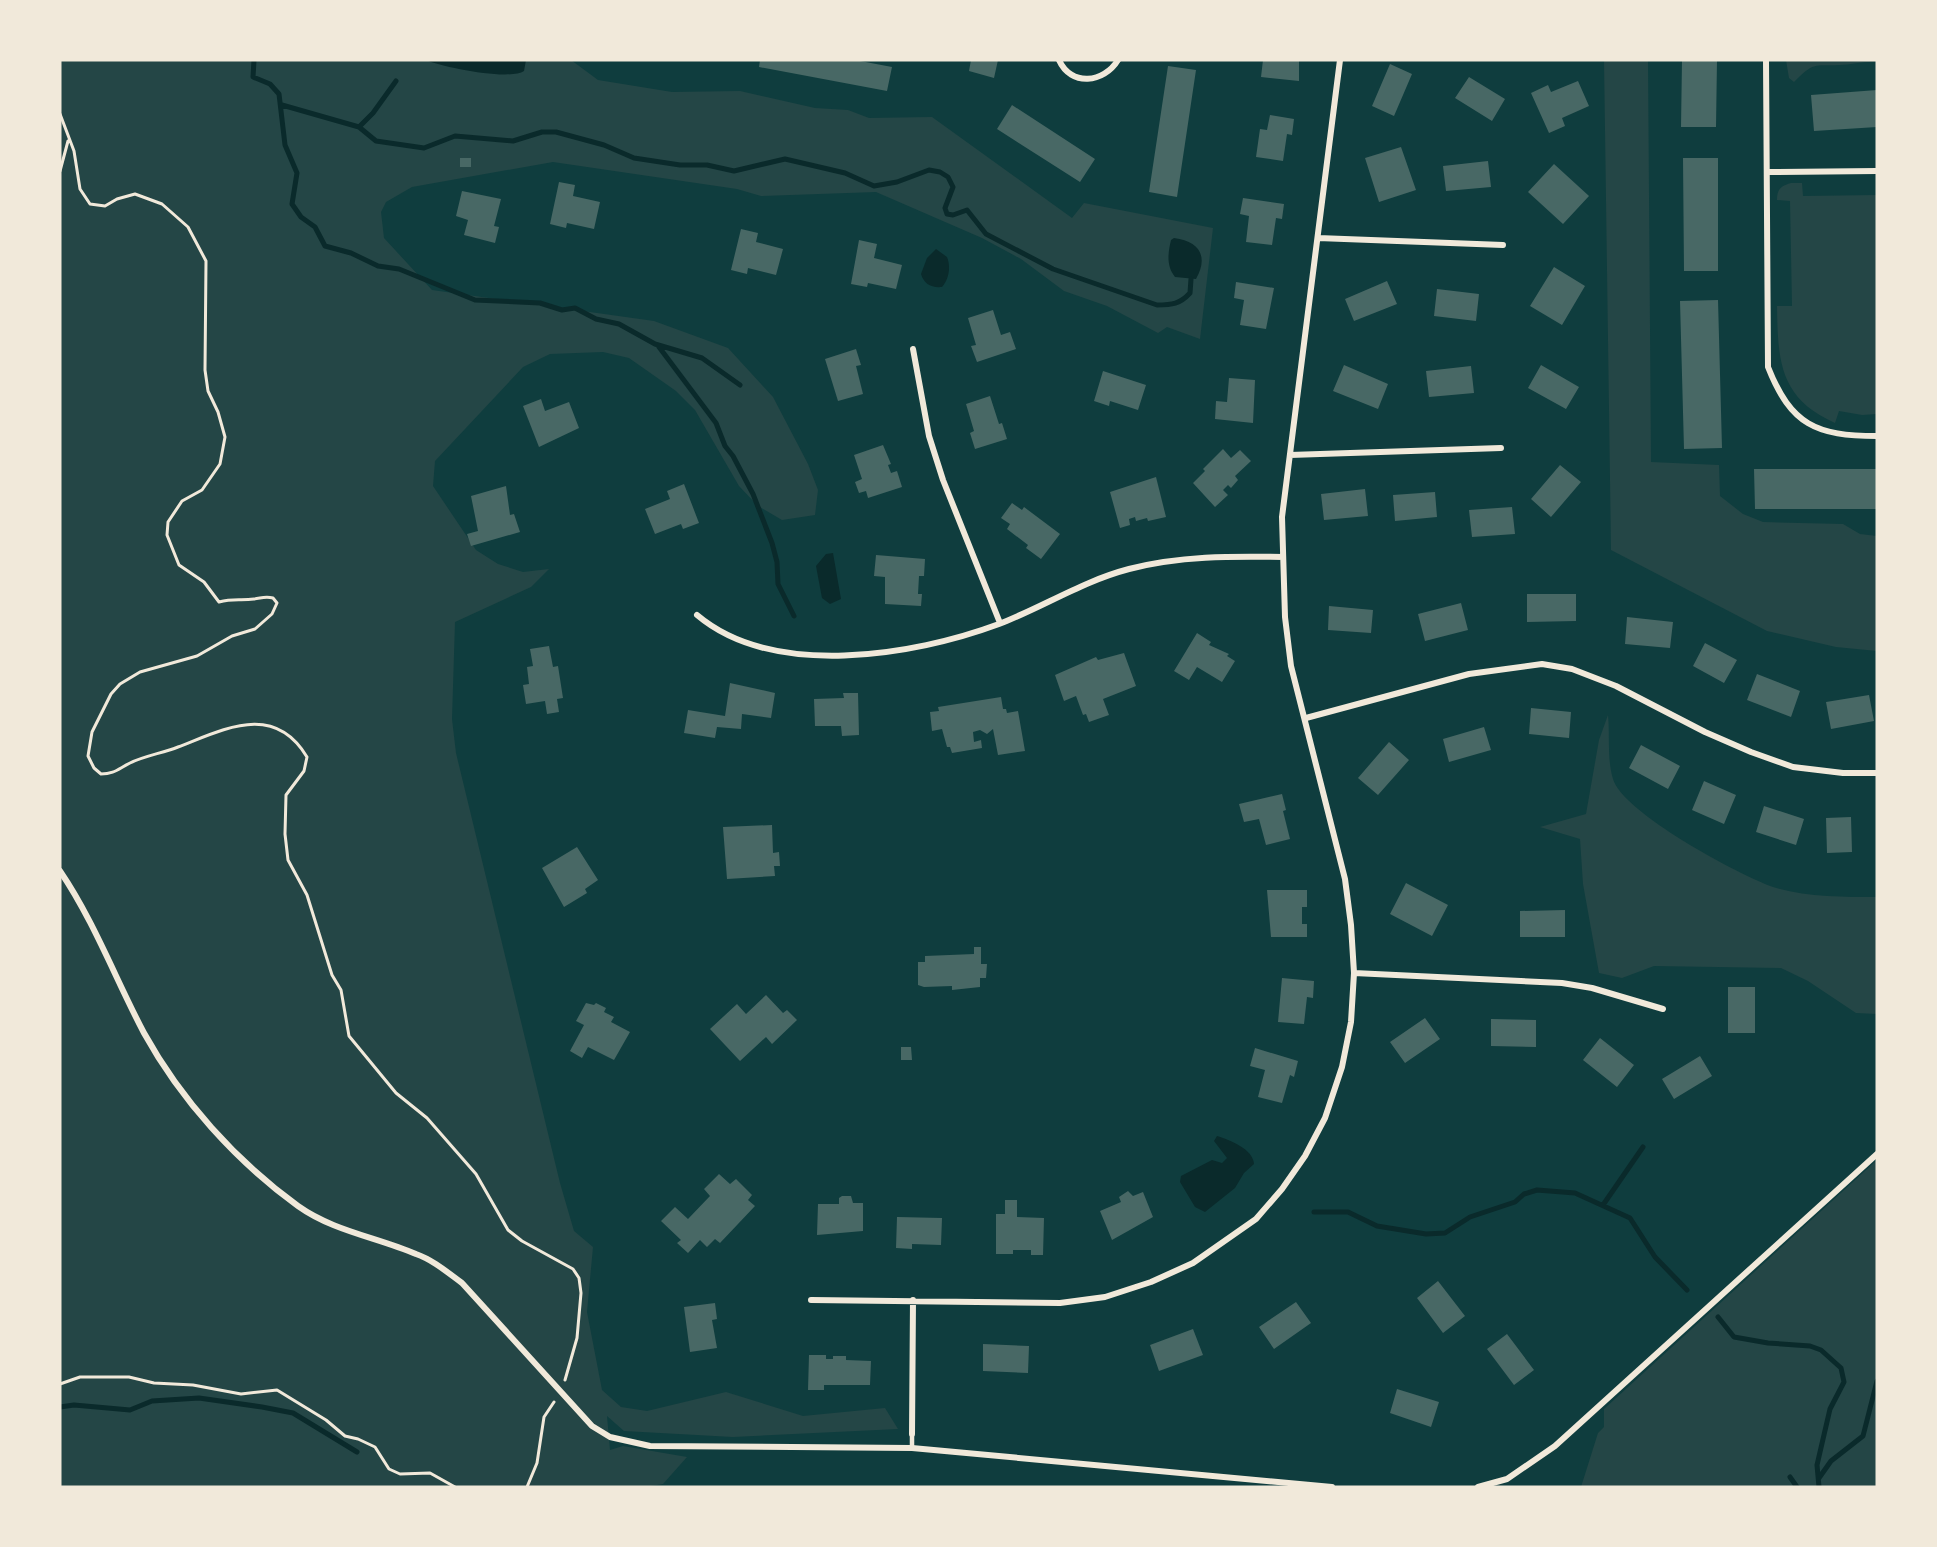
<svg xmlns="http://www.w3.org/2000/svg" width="1937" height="1547" viewBox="0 0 1937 1547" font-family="'Archivo Narrow',sans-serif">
<rect width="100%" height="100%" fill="#0f3d3e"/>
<!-- green -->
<path fill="#244646" d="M60 60H571L598 80 672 92 740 91 815 108 848 110 869 118 932 117 1072 218 1084 203 1213 228 1200 339 1167 327 1158 333 1107 306 1064 291 1021 259 982 238 876 192 761 196 737 189 553 162 412 187 386 202 381 212 384 238 432 290 654 321 728 348 773 397 808 464 818 490 815 515 782 520 758 506 739 486 695 410 676 391 629 358 603 352 550 354 523 367 435 461 433 486 476 550 498 564 523 572 549 569 531 587 455 622 452 719 456 753 560 1183 574 1231 593 1247 587 1312 602 1390 621 1407 647 1411 726 1392 803 1416 885 1408 898 1429 733 1437 624 1431 607 1416 610 1450 623 1446 687 1457 663 1484 645 1487H60Z
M1604 60H1648L1651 462 1719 465 1720 496 1743 514 1763 522 1843 524 1860 534 1877 536V651L1836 647 1767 631 1611 550Z
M1786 60H1877V62C1864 61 1852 65 1839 65 1813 66 1814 62 1794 82L1789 78Z
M1791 183H1802L1803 196 1877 195V414L1862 415 1839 411 1835 423C1779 398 1778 361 1777 306H1792L1790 201 1777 200C1777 189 1781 186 1791 183Z
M1608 715C1610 735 1607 760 1613 779 1623 813 1739 875 1773 887 1805 897 1843 897 1877 897V1014L1856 1013 1808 981 1781 968 1654 966 1622 978 1599 973 1583 884 1580 839 1540 827 1586 814 1599 740Z
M1877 1160V1487H1581L1598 1433 1604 1427V1409Z"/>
<!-- water -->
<path fill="#0a2a2b" d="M426 60H526L524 71C509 81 442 67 426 60Z
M1174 238C1199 241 1209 256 1196 279L1175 277C1166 266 1168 253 1171 240Z
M936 249 947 257C951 267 949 279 942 287 931 288 924 284 921 274L927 258Z
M833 553 841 599 830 604 822 598 816 566 826 554Z
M1217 1136C1230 1140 1253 1149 1254 1164L1244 1173 1235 1188 1205 1212 1195 1207 1180 1182 1181 1176 1212 1160 1222 1163 1227 1158 1214 1141Z"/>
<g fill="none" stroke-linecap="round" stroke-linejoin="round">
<!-- stream -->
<path stroke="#0a2a2b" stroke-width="5" d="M254 60 253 77 270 84 279 94 285 145 297 173 292 204 301 217 315 227 325 246 351 253 378 266 399 269 475 300 540 303 562 310 575 308 596 319 619 324 655 344 702 358 740 385
M282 105 359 127 376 141 424 148 455 136 513 141 542 132H556L604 145 634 158 680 165H707L734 171 785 159 845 173 874 186 897 182 929 170 940 172 948 177 953 187 945 208 947 214 953 215 967 210 986 234 1053 269 1157 305C1172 305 1180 304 1190 293L1191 279
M359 127 373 113 396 81
M659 347 716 423 725 446 733 456 753 494 772 543 777 562 778 584 794 616
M1603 1205 1643 1147
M1314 1212H1348L1377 1226 1426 1234 1445 1233 1470 1217 1515 1202 1524 1194 1537 1190 1575 1193 1630 1218 1655 1257 1687 1290
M1718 1317 1734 1337 1768 1343 1810 1346 1821 1350 1841 1368 1844 1382 1830 1409 1817 1465 1819 1487
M60 1407 74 1405 130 1410 152 1401 199 1398 262 1407 293 1413 357 1452
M1790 1477 1797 1487
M1819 1478 1831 1461 1863 1436 1877 1381"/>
</g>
<!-- building -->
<path fill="#486865" d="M760 60H855L892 67 887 91 759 67Z
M971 60H998L994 78 969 71Z
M1263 60H1299V81L1261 77Z
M1682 60H1717L1716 127H1681Z
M1390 64 1412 74 1394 116 1372 106Z
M1168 66 1196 70 1177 197 1149 192Z
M1469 77 1505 99 1492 121 1455 98Z
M1578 81 1589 106 1562 118 1565 126 1549 133 1531 93 1548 85 1551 92Z
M1877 90V127L1814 131 1811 95Z
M1012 105 1095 159 1080 182 997 129Z
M1270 115 1294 119 1292 135 1287 134 1283 161 1256 157 1260 129 1267 130Z
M1401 147 1416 190 1379 202 1365 158Z
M460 158H471V167H460Z
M1683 158H1718V271H1684Z
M1488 161 1491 187 1446 191 1443 166Z
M1554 164 1589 196 1563 224 1528 192Z
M559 182 575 185 573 196 600 202 594 229 567 223 566 228 550 224Z
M462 191 501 199 494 226 499 227 495 243 464 235 468 220 456 216Z
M1243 198 1284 204 1282 219 1276 218 1272 245 1246 242 1249 216 1240 214Z
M741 229 758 233 756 242 783 249 776 275 748 268 747 274 731 270Z
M859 240 877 244 874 258 902 265 896 289 868 283 867 287 851 284Z
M1554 267 1585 286 1562 325 1530 306Z
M1387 281 1397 304 1354 321 1345 299Z
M1236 282 1274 288 1266 329 1240 325 1244 300 1234 298Z
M1437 289 1479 294 1476 321 1434 316Z
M1718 300 1722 448 1684 449 1680 301Z
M993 310 1001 335 1010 332 1016 349 977 362 971 346 976 345 968 318Z
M856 349 861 365 856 366 863 394 838 401 825 359Z
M1344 365 1388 384 1378 409 1333 391Z
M1541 365 1579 387 1566 409 1528 388Z
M1471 366 1474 393 1429 397 1426 371Z
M1103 371 1146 385 1138 410 1110 401 1109 406 1094 401Z
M1229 378 1255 380 1253 423 1215 419 1216 401 1227 402Z
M990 396 999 424 1002 423 1007 439 975 449 970 433 974 431 966 404Z
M541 399 545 411 569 402 579 428 539 447 523 406Z
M883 445 891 464 888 465 891 473 897 471 902 487 868 498 866 491 859 493 855 482 862 479 854 455Z
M1223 449 1231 458 1240 450 1251 461 1235 476 1238 480 1231 488 1228 485 1223 490 1228 495 1215 507 1193 483 1205 471 1203 469Z
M1560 465 1581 482 1551 517 1531 499Z
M1754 469H1877V509H1755Z
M1156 477 1166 517 1148 521 1147 518 1136 521 1135 517 1129 519 1130 525 1120 528 1110 492Z
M684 484 699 523 683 529 681 524 655 534 645 509 670 499 667 491Z
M506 486 510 515 514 514 520 532 471 546 467 534 478 531 471 496Z
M1365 489 1368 516 1324 520 1321 494Z
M1435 492 1437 517 1395 521 1393 495Z
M1012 503 1022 510 1024 507 1060 534 1041 559 1026 548 1028 545 1007 529 1010 524 1001 518Z
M1512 507 1515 534 1472 537 1469 510Z
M876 555 925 559 924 576H919L918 594H922L921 606 885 604V577L874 576Z
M1527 594H1576V621L1527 622Z
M1461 603 1468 630 1425 641 1418 614Z
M1329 606 1373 610 1371 633 1328 630Z
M1627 617 1673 622 1670 648 1625 644Z
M1197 633 1211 642 1209 645 1229 654 1227 656 1235 661 1222 682 1197 667 1189 680 1174 671Z
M1705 643 1737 660 1724 683 1693 666Z
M549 646 553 667 558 666 563 698 557 699 559 712 547 714 545 701 526 704 523 685 529 684 527 667 533 666 530 649Z
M1124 653 1136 686 1103 699 1109 715 1089 722 1086 714 1083 715 1076 696 1064 701 1055 675 1096 657 1098 660Z
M1757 674 1800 691 1791 717 1747 700Z
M730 683 775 693 771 718 742 714 741 729 717 727 715 738 684 733 688 710 725 716Z
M843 693H858L859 735 842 736 841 726H815L814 699 844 698Z
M1869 695 1874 721 1831 729 1826 702Z
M1001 697 1003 709H1006L1007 713 1018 711 1025 751 998 755 993 729 987 734 980 730 973 732 974 742 981 740 982 748 952 753 950 747H947L942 729 932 731 930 712 939 711 938 707Z
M1531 708 1571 712 1569 738 1529 734Z
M1484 727 1491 750 1449 762 1443 739Z
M1389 742 1409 760 1378 795 1358 778Z
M1641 745 1680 766 1668 789 1629 768Z
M1704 781 1736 795 1724 824 1692 810Z
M1282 794 1286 810 1283 811 1290 839 1266 845 1259 819 1244 822 1239 804Z
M1764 806 1804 819 1796 845 1756 832Z
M1851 817 1852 852 1827 853 1826 818Z
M772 825 773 853 779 852 780 866H774L775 876 727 879 723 827Z
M577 847 598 880 585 889 587 893 564 907 542 868Z
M1406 883 1448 905 1432 936 1390 914Z
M1267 890H1307V907H1302V924H1307V937H1271Z
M1565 910V937H1520V911Z
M974 947H981V964H987L986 978H980V987L952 990V986L924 987 918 985V962H925V956L974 954Z
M1282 978 1314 981 1313 998 1307 997 1304 1024 1278 1022Z
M1728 987H1755V1033H1728Z
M766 995 783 1013 787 1010 797 1020 772 1044 766 1037 740 1061 710 1029 737 1004 746 1014Z
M586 1003 594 1005 596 1003 606 1008 604 1012 614 1017 611 1022 630 1032 614 1060 588 1047 582 1058 570 1051 584 1025 576 1021Z
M1425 1018 1440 1039 1405 1063 1390 1042Z
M1491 1019 1536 1020V1047L1491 1046Z
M1600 1038 1634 1065 1617 1087 1583 1060Z
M901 1047H911L912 1060H901Z
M1255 1048 1298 1061 1294 1077 1290 1075 1282 1103 1258 1097 1265 1070 1250 1066Z
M1700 1056 1712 1076 1674 1099 1662 1079Z
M719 1174 730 1184 736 1179 752 1195 748 1200 755 1206 720 1243 715 1239 707 1247 700 1240 688 1253 677 1243 681 1240 661 1221 675 1207 688 1219 710 1196 704 1189Z
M1128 1191 1133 1196 1143 1192 1153 1217 1112 1240 1100 1211 1121 1202 1119 1197Z
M842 1196H851L853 1203H863V1231L817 1235 818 1204H839V1198Z
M1005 1200H1017V1217L1044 1218 1043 1255H1031V1250H1013V1254H996V1214H1005Z
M897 1217 942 1218 941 1245 912 1244V1249L896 1248Z
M1438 1281 1465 1316 1443 1333 1417 1298Z
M1296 1302 1311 1323 1274 1349 1259 1327Z
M715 1303 717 1319 712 1320 717 1348 690 1352 684 1307Z
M1193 1329 1203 1355 1159 1371 1150 1345Z
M1507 1334 1534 1370 1514 1385 1487 1349Z
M983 1344 1029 1346 1028 1373 983 1371Z
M809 1355H826V1359H833V1356H846V1360L871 1361 870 1385H824V1390H808Z
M1397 1389 1439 1402 1431 1427 1390 1413Z"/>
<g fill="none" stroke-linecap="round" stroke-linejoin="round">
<!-- path -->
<path stroke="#f1e9da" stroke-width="3" d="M60 114 74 151 80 189 90 204 105 206 117 199 135 194 162 204 188 227 206 261 205 370 208 391 218 412 225 437 220 464 202 490 182 501 168 522 167 535 179 565 204 582 219 602C234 598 241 601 254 599 262 598 265 596 273 598L277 603 272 614 255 629 232 636 197 656 140 672 120 684 111 694 92 732 88 756 94 768 101 774C114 774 118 769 130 763 144 756 163 753 178 747 225 729 274 702 307 757L304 771 286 795 285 834 288 860 307 895 332 975 341 990 349 1036 396 1093 427 1118 476 1174 508 1230 522 1241 573 1269 579 1278 581 1293 577 1338 565 1380
M60 171 68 141
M60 1384 80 1377H129L154 1383 193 1385 241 1394 277 1390 326 1420 345 1436 358 1439 375 1447 389 1469 400 1474 430 1473 455 1487
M527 1487 537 1463 544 1417 554 1402"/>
<!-- service -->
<path stroke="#f1e9da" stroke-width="4.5" d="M912 1448V1434"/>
<!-- minor -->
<path stroke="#f1e9da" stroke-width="6" d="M1059 60C1071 87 1104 83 1118 60
M1766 60 1768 367C1791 425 1816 436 1877 436
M1767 172 1877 171
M1318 238 1503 245
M913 349 929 436 943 480 1000 623
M1290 455 1501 448
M697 615C773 679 913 656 999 624 1043 607 1083 581 1129 569 1179 556 1231 556 1283 557
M1306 718 1469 674 1542 664 1572 669 1616 686 1705 732 1751 752 1793 767 1843 773H1877
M60 871C94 921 116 980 144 1033 181 1100 236 1161 298 1206 333 1231 376 1237 416 1254 433 1260 447 1272 462 1283L592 1426 610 1437 650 1446 912 1448 1332 1487
M1354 973 1562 983 1592 988 1663 1009
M811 1300 1060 1303 1105 1297 1151 1282 1193 1263 1256 1219 1282 1189 1305 1156 1325 1118 1342 1067 1351 1022 1354 973 1351 925 1345 879 1291 666 1285 617 1282 517 1340 60
M912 1434 913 1300
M1478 1487 1507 1479 1555 1446 1877 1154"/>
</g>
<!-- border -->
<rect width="1937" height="1547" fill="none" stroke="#f1e9da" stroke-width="123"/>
</svg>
